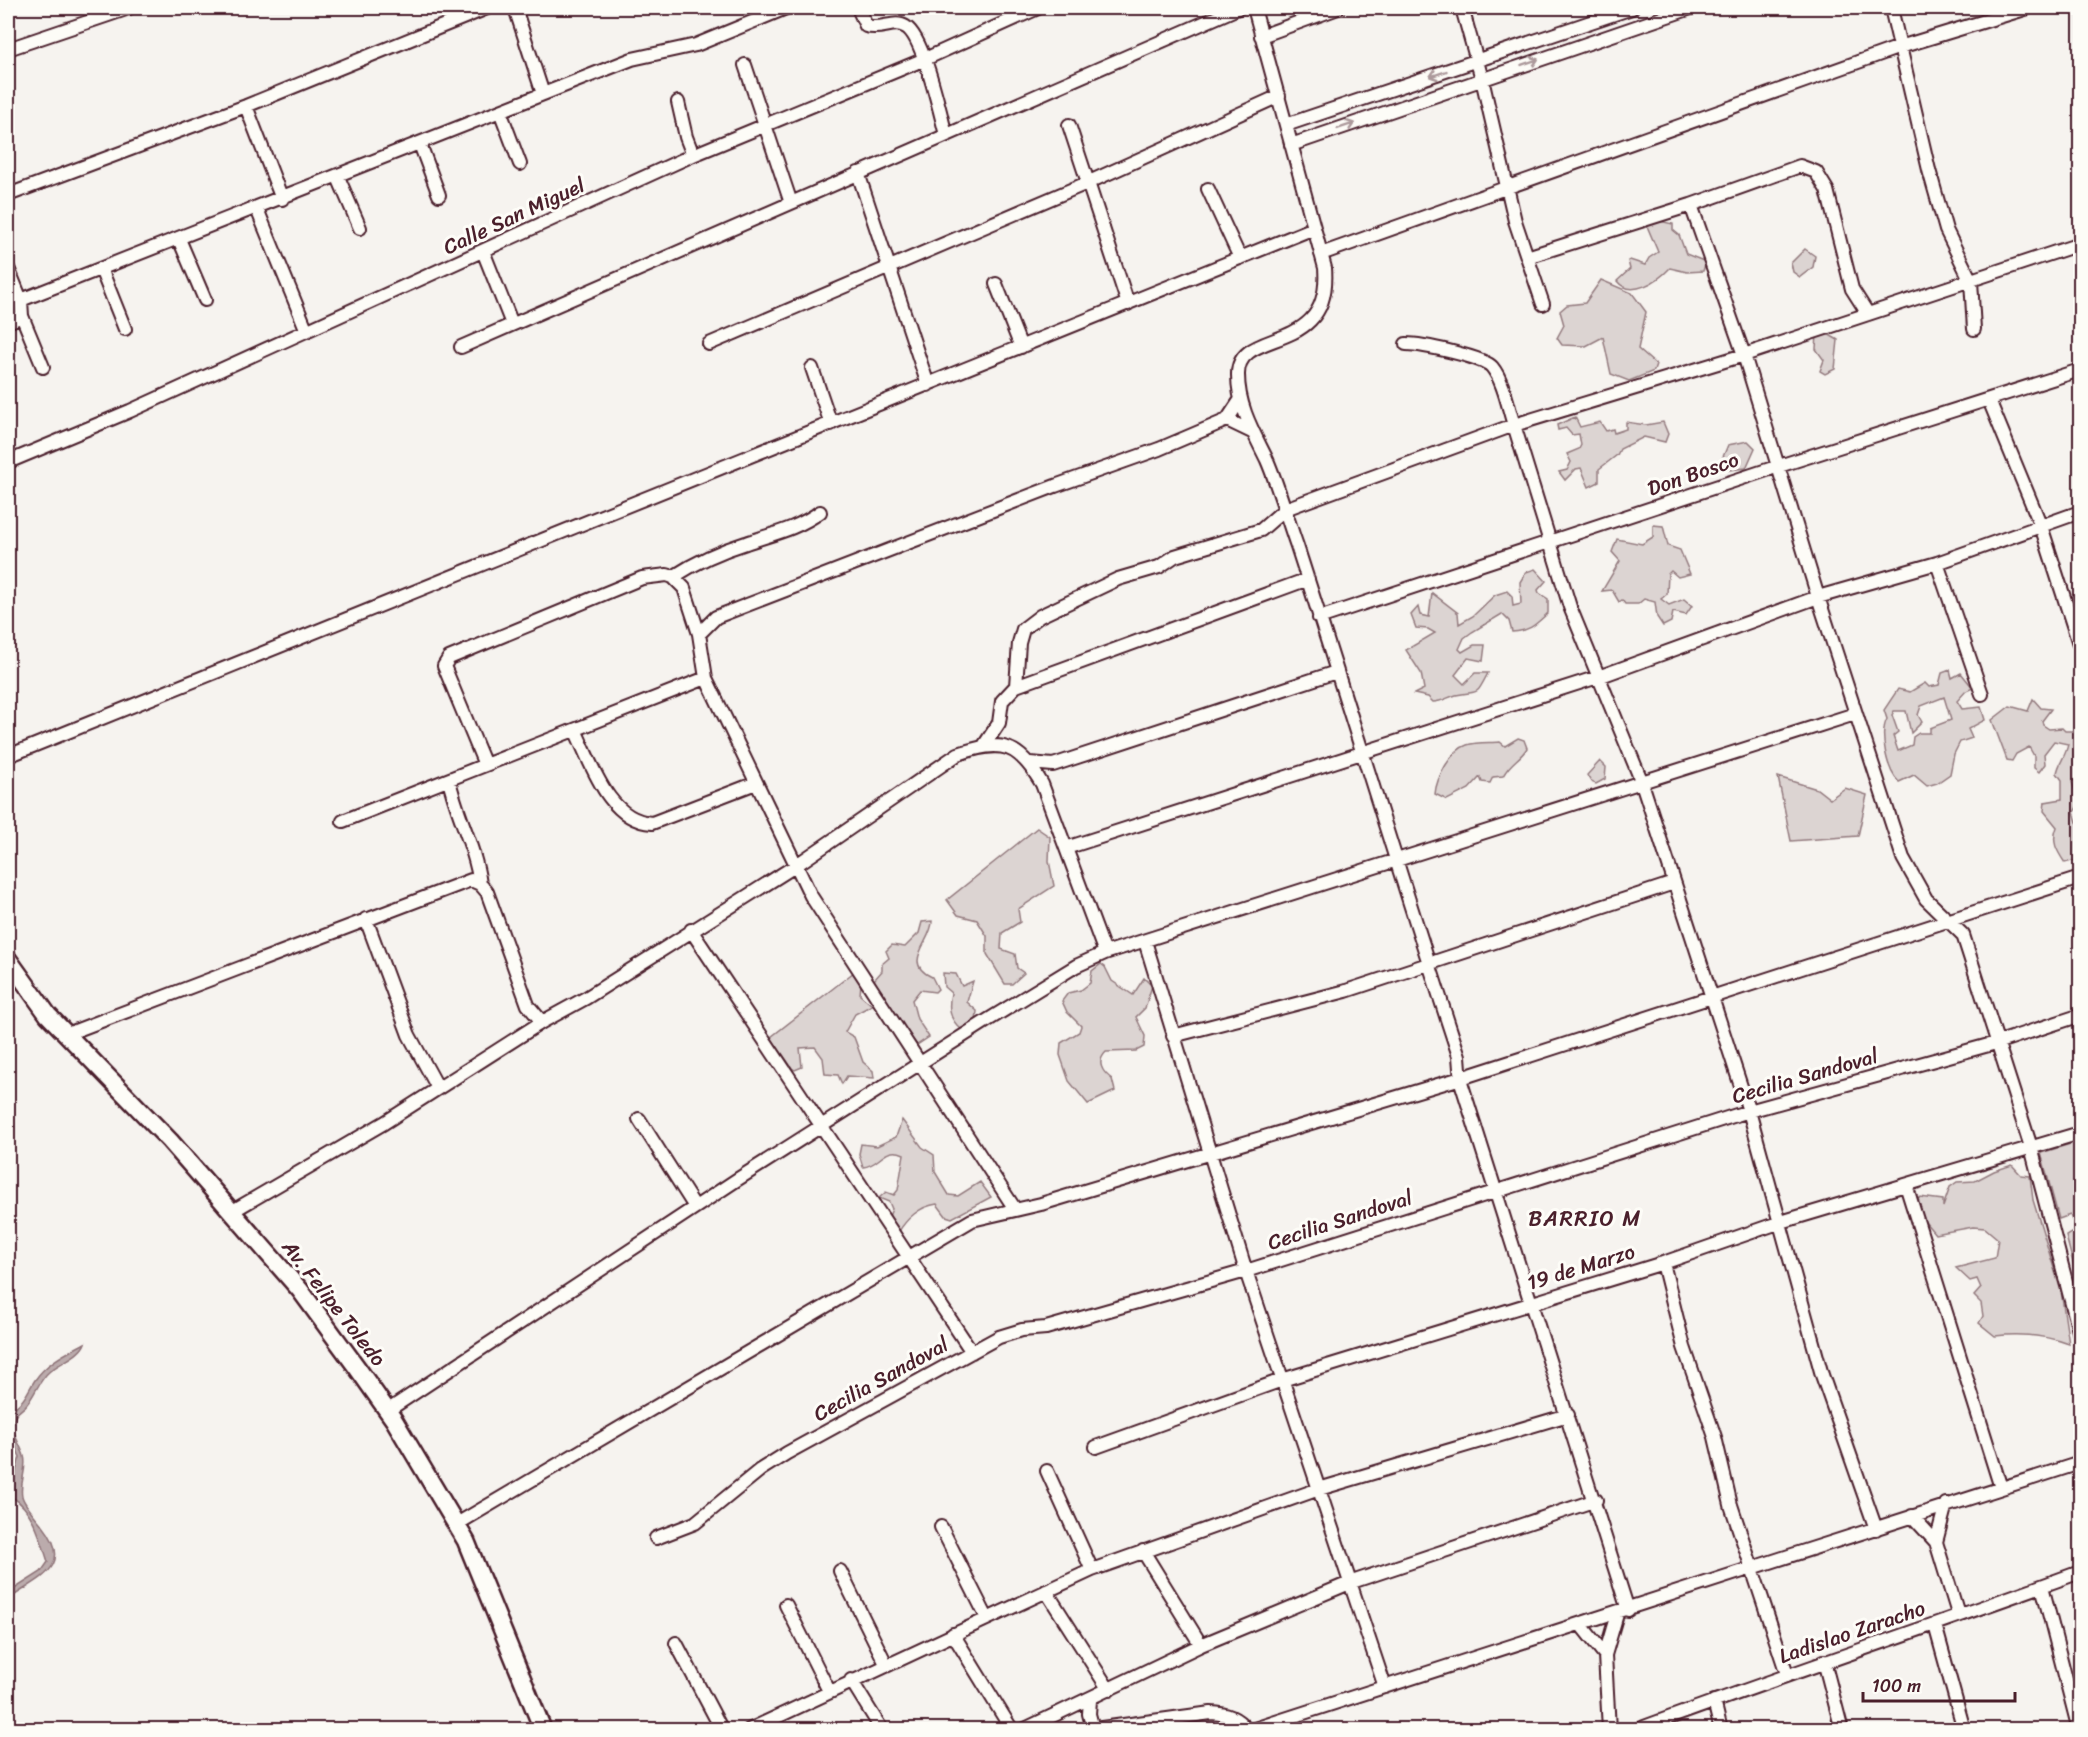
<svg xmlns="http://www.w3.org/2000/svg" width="2088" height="1737" viewBox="0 0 2088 1737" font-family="Sriracha,sans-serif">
<rect width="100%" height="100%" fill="#f6f3ef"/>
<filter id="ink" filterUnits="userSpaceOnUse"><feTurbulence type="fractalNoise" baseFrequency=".0167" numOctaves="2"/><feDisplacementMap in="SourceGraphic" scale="12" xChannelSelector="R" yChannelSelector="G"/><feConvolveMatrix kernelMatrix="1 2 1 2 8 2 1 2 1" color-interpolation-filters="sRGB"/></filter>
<g filter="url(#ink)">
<!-- green -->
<path fill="#dcd4d2" stroke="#937a7e" stroke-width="1.5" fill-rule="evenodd" d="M1655 220 1673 224V230L1679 235 1686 254 1706 262 1703 271 1687 272 1670 268C1658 281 1631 299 1617 281L1630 269 1628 261 1630 260 1645 265 1649 258 1658 252 1647 226Z
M1805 249 1815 256 1813 267 1800 277 1793 272 1791 263Z
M1601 280 1632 293 1646 312 1638 349 1656 365 1654 371 1629 381 1611 374 1603 337 1586 346 1562 345 1557 338 1564 325 1560 311 1567 305 1585 303Z
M1826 333 1838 340 1835 369 1825 374 1820 371 1824 360 1816 349 1817 334Z
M1575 417 1580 427 1600 422 1606 431 1613 429 1614 433 1626 429V422L1646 425 1663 422 1668 434 1665 442 1644 437 1620 449 1617 455 1599 469V482L1589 487 1581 468 1576 469 1565 480 1559 472 1567 470 1571 462 1567 454 1579 449 1581 445 1579 434 1572 435 1566 428 1558 430 1557 425Z
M1748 441 1755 448 1746 468 1729 470 1720 464 1728 445Z
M1653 525 1663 526 1668 546 1680 550 1690 574 1678 577 1671 571 1668 574 1667 594 1661 599 1669 605 1684 599 1692 606 1686 615 1673 612 1671 622 1663 626 1657 617 1655 602 1644 599 1638 604H1625L1622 600 1619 602 1612 590 1602 591 1620 561 1612 552 1617 539 1642 544 1653 537Z
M1535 569 1546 581 1538 590 1539 593 1548 599V613C1535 625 1530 631 1512 632L1509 621 1502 614 1472 632 1464 638 1459 649 1462 652 1474 645H1485L1483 661 1468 658 1455 675 1464 684 1475 673H1488C1475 698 1480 690 1456 695 1448 697 1442 702 1433 702L1428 697 1414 694 1424 689 1421 673 1406 650 1435 633 1428 629 1416 628 1411 615 1418 607 1420 615 1429 617 1432 593 1458 613 1459 624 1473 616 1495 595 1507 591 1512 596 1513 606 1521 604 1520 582 1526 572Z
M1950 670 1952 678 1961 673 1973 688 1966 691 1957 701 1962 709 1981 707 1985 720 1968 729 1972 738 1960 742 1954 754 1950 774 1937 783 1927 786 1914 775 1899 782C1887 771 1879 734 1887 719L1884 710 1898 689 1910 692 1925 683 1929 687 1939 685 1942 673ZM1944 697 1951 720 1930 728V733H1919L1913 737 1912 745 1898 751 1893 736 1898 732 1892 715 1894 711H1906L1911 733 1922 722 1918 715 1921 706Z
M2033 699 2041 708 2051 709 2042 721 2043 725 2049 729 2062 728 2065 731H2074L2080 726V775L2072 782 2079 804 2074 812 2077 822 2080 819V859L2065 863C2057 851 2051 842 2057 827L2044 811 2045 802 2062 799V780L2057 773C2059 762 2066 756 2068 744L2054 741 2044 754 2045 764 2039 772 2034 768V756L2029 747 2016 754 2012 761 2007 760 1992 720 2010 706 2028 711Z
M1518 738 1524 740 1527 748C1520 760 1511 761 1503 776L1493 777 1490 783 1482 782 1480 777 1469 789 1447 800 1435 794C1436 779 1451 750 1467 745 1477 742 1490 743 1500 742L1505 746Z
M1600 761 1606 767 1605 779 1596 784 1591 782 1587 775Z
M1778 777 1817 789 1830 799 1845 788 1867 795 1858 836 1791 841Z
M1037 828 1050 837 1049 861 1054 886 1018 909 1020 922 1002 933 1001 949 1015 954 1017 968 1024 973 1012 984H1005L987 954V936L977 920 958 915 947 900Z
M932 921C933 940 900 963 932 977L938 989 935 992 920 990 912 1000 917 1019 929 1037 917 1045 896 1018 874 980 882 971V964L889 958 886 951 892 945 905 947 919 933 922 922Z
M1101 964 1105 967 1112 981 1133 995 1144 978 1152 986 1145 1008 1136 1017 1145 1036 1144 1047 1136 1051 1106 1052C1096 1062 1102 1072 1112 1079L1115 1091 1088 1104 1069 1081 1060 1055 1061 1043 1079 1032 1081 1026 1067 1012 1062 1001 1068 993 1081 990 1090 983 1092 971Z
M854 972 861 983 860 995 872 1005 855 1014 845 1032 854 1037 863 1062 873 1071 874 1078 847 1076 842 1084 838 1075 825 1074 823 1058 815 1047 800 1048 802 1067 795 1070 792 1068C785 1057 778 1049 771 1037Z
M943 973 956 974 962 986 973 981 967 1002 977 1011 976 1020 970 1027 961 1029C949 1019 948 1008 951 993L944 987Z
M902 1120 922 1147 934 1155 935 1172 949 1195 958 1196 980 1182 991 1197 952 1218 946 1216 937 1204C920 1206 906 1219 898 1233L887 1221 892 1209 889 1202 879 1198 886 1192 894 1195 898 1190 904 1154C884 1145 880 1166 863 1167L859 1154 861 1144 877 1146 896 1137Z
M2080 1141V1290L2066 1236 2076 1230 2070 1215 2059 1219 2041 1153Z
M2012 1165 2021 1175 2030 1176 2033 1200 2061 1291 2069 1344C2044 1335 2022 1333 1995 1336L1979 1323 1983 1316 1981 1303 1974 1296 1981 1288 1977 1279 1970 1281 1956 1268 1995 1258 1998 1239 1985 1228 1973 1227 1935 1234 1925 1222 1916 1202 1920 1197 1943 1200V1207L1950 1187 1957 1182 1975 1181 1994 1171Z"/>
<!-- water -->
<path fill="#bbabac" stroke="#8e7378" stroke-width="1.5" d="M85 1343C81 1355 61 1362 50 1371 39 1380 36 1393 27 1404 24 1409 17 1411 15 1417 9 1430 20 1443 24 1456 28 1468 19 1482 22 1496 24 1505 37 1518 43 1526 77 1569 35 1579 8 1600V1593L41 1572 48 1562C41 1540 33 1509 12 1497L11 1487 20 1457 8 1430V1380L13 1394 11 1410C27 1399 25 1395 35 1380 47 1362 67 1353 85 1343Z"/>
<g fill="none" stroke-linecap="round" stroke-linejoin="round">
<!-- street casing -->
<g stroke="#4a1f2b" stroke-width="16">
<path id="street" d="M447 8 453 20
M515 8 543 94
M858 8 866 26C882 31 894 19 906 27 924 38 940 113 946 135
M1254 8 1325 268C1332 358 1237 325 1238 375 1238 407 1254 433 1267 460 1279 488 1287 518 1297 546 1352 716 1403 886 1459 1056L1461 1082 1628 1610
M1462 8 1482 79 1515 221 1543 304
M1891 8 1929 170 1946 230 1971 281 1974 329
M1261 36 1338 8
M8 49 129 8
M745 65 791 203
M678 102 686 137 693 155
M246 106 282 199
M500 111 520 164
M1069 125 1128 304
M1286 125 1632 8
M420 144 439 195
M1291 145 1691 8
M858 173 928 385
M338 177 360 228
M1208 189 1240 258
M8 195 246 106 487 8
M1691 205 1744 355 1818 597 1903 858 1926 899 1963 935 2031 1147 2080 1335
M257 209 307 331
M179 239 205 300
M483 251 512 324
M1321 254 1900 47 2028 8
M1527 257 1691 205 1800 166 1816 172 1827 190 1852 289 1868 314
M8 268 21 300 22 316 43 367
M101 269 125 329
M996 284 1021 347
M21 300 632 59 696 45 786 8
M8 322 22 316
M709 344 1087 183 1279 96
M1406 344C1421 344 1484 357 1492 367 1504 382 1508 407 1514 425L1744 355 2080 244
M461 347 1238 8
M812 368 831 424
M1989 400 2041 526 2080 647
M1227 420 1252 432
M8 462 130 411 693 155 925 59 1038 8
M1937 563 1982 694
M673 577C696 562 720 551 746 543 772 534 797 529 820 512
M1319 618 1779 466 2080 370
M699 634 716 617 1055 486 1159 449 1227 420 1241 399
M1016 686 1308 579
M575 730C591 762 608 821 652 823L756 783
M985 744 999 723 1002 701 1016 686 1019 643 1023 629 1040 616 1118 579 1159 567 1175 556 1261 530 1285 509 1514 425 1570 607 1641 780 1749 1111 1822 1375 1876 1529
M8 756 1314 228
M1030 763 1053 765 1336 672
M485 765 444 666 449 658 642 578 667 575 673 577 684 588 699 634 706 678 811 896 1015 1209
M449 780C457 816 475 847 480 884
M343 821 706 678
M1066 848 1601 676 1818 597 1937 563 2080 512
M366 919 409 1035 438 1088
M691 930 972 1352
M1145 941 1246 1271 1385 1687
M67 1034 471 880 480 884 487 892 528 1005 542 1022
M1173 1036 1346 991 1674 883
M639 1119 695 1207
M1906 1185 2001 1488
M231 1212 384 1123 542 1022 586 998 795 866 958 754C1002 739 1018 743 1042 784L1105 953 1855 714
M1663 1263 1684 1347 1715 1437 1731 1505 1787 1674
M387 1411 738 1179 988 1020 1076 966 1105 953
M1096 1447 1282 1380 1663 1263 1781 1222 2080 1133
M1047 1471 1092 1570
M1946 1504 1936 1542 1958 1614
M1912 1516 1936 1542
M457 1524 972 1220 1041 1204 1461 1078 2080 878
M941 1527 987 1618
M656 1538 695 1523 760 1470 787 1453 999 1337 1022 1330 1046 1328 1246 1271 1749 1111 1996 1043 2075 1017
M1143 1551 1201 1645
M840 1571 886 1664
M2042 1586 2079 1730
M1046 1591 1109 1690
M786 1605 829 1691
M1581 1625 1605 1655
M1935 1625 1964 1730
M953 1634 1012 1730
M676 1643 722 1730
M1824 1661 1842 1730
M851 1680 882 1730
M1090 1700 1089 1714 1093 1729
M1714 1701 1721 1730
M749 1730 1092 1570 1319 1489 1568 1415
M1023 1730 1201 1645 1352 1582 1596 1500
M1087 1730 1211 1713C1227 1714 1237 1717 1247 1730
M1251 1730C1528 1642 1803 1550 2080 1463
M1609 1730 1605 1655 1617 1614
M1636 1730C1784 1675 1933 1626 2080 1572"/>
</g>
<!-- secondary casing -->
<g stroke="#4a1f2b" stroke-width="21">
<path id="secondary" d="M8 959 48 1015 170 1141 300 1290 358 1369 394 1420 466 1541 543 1730"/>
</g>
<!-- street -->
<use href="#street" stroke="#fdfcf7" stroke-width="12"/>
<!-- secondary -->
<use href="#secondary" stroke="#fdfcf7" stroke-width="16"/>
</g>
<!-- one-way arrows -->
<defs><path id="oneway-shaft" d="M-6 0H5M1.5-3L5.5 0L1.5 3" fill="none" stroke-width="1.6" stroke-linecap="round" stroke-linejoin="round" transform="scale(1.5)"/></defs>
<g stroke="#ac999b">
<use href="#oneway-shaft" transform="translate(1530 62) rotate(-19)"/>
<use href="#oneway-shaft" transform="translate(1438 74) rotate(161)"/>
<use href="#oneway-shaft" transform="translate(1346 126) rotate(-19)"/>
</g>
</g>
<g text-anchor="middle" stroke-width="6" stroke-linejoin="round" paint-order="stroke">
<!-- street labels -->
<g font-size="21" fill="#4a1f2b" stroke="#fdfcf7">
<text transform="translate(514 216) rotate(-25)" y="7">Calle San Miguel</text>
<text transform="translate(1693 474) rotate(-19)" y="7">Don Bosco</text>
<text transform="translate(1805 1076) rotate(-16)" y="7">Cecilia Sandoval</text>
<text transform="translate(1340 1220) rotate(-18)" y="7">Cecilia Sandoval</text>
<text transform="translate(1581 1267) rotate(-17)" y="7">19 de Marzo</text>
<text transform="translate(334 1303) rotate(52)" y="7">Av. Felipe Toledo</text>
<text transform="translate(881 1379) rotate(-29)" y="7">Cecilia Sandoval</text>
<text transform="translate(1852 1632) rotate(-19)" y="7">Ladislao Zaracho</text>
</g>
<!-- neighbourhood labels -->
<g font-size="22" letter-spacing="1.5" fill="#4a1f2b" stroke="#fdfcf7">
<text x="1585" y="1226">BARRIO M</text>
</g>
</g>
<!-- margin -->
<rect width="2088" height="1737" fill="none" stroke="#fdfcf7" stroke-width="30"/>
<rect x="15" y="15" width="2058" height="1707" fill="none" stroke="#4a1f2b" stroke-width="2" filter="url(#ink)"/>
<!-- scale -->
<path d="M1863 1692v9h152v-9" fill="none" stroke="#4a1f2b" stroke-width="3"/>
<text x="1872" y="1692" font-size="18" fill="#4a1f2b" stroke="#fdfcf7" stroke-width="4.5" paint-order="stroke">100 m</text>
</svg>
